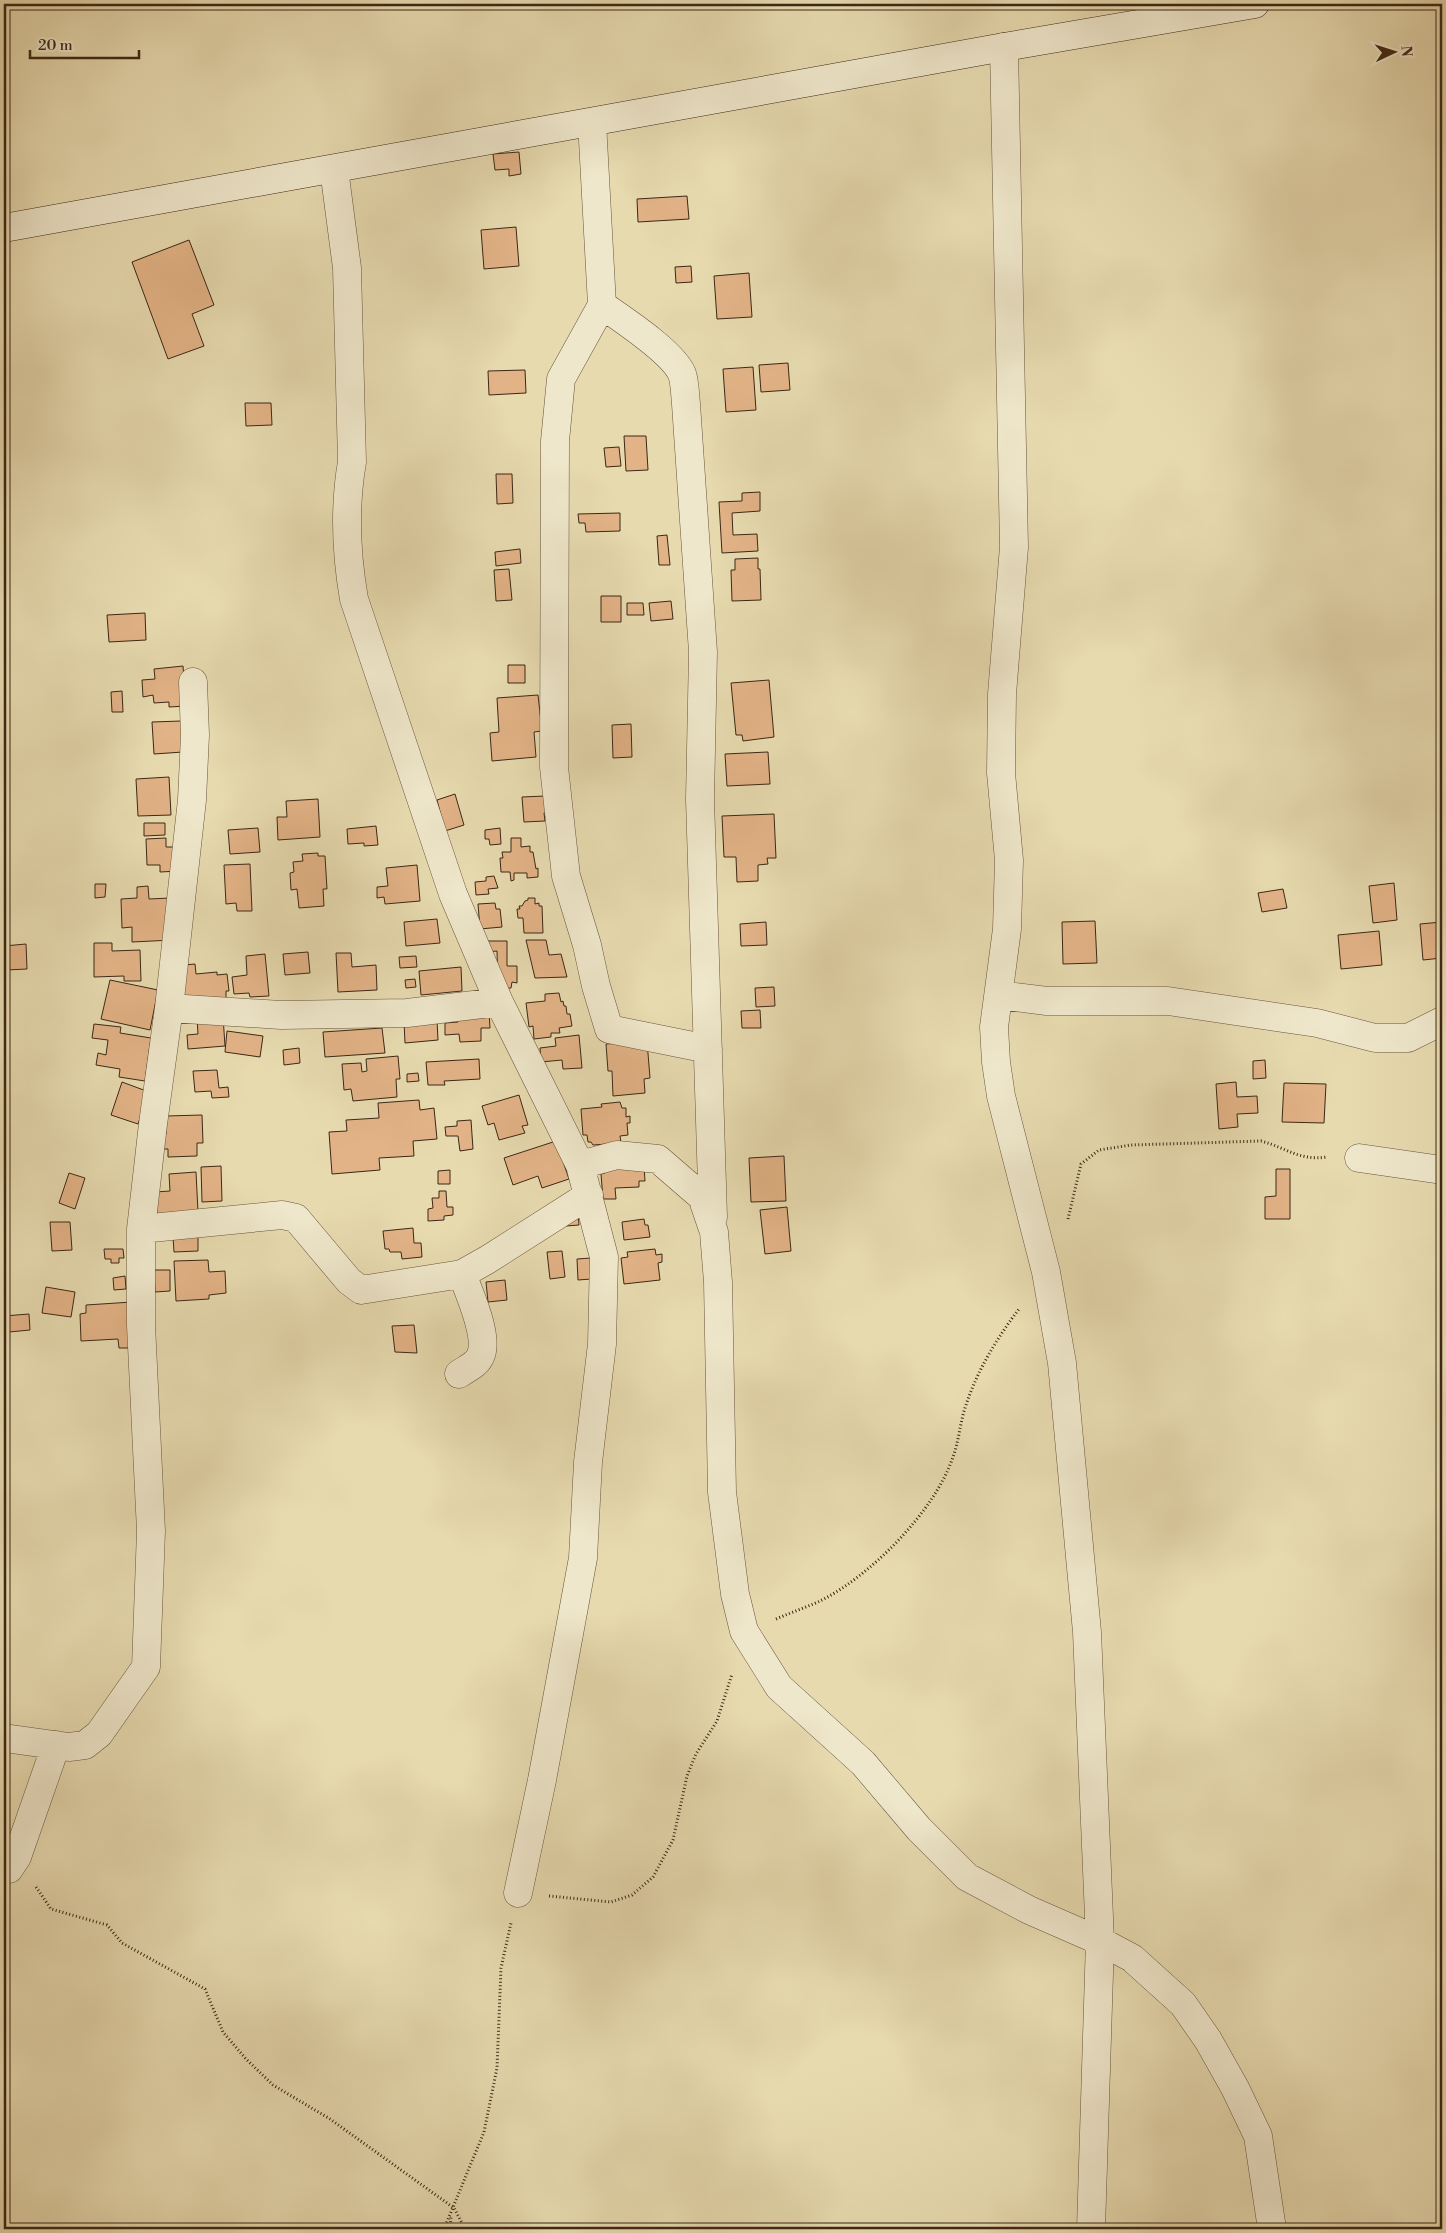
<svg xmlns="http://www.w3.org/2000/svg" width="1446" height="2233" viewBox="0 0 1446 2233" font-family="'Libre Bodoni',serif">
<rect width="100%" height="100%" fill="#e7daaf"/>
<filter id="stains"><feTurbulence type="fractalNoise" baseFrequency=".004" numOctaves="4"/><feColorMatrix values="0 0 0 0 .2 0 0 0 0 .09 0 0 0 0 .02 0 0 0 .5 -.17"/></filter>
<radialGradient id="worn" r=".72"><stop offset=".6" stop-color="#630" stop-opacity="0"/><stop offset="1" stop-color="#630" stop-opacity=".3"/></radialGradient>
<!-- building -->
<path fill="#e2b386" stroke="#3d2715" d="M519 152 521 174 509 176V169L495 170 493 154Z
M687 196 689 219 638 222 637 199Z
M516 227 519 266 484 269 481 230Z
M189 240 214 305 192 314 204 346 168 359 132 262Z
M691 266 692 282 676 283 675 267Z
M749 273 752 317 717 319 714 276Z
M788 363 790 390 761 392 759 365Z
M753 367 756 410 726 412 723 369Z
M525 370 526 393 489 395 488 371Z
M245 403H271L272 425 246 426Z
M624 436H646L648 470 626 471Z
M619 447 621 466 606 467 604 448Z
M496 474H512L513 503 497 504Z
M760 492V511L732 513 733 535 757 534 758 551 722 553 719 502 742 501V493Z
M620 513V531L586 532 585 523H579L578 514Z
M667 535 670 565H659L657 536Z
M520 549 521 563 496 566 495 552Z
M758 558V569H760L761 600 732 601 731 570H735V559Z
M509 569 512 600 496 601 494 570Z
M601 596H621V622H601Z
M671 601 673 619 651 621 649 603Z
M627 603H643L644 615H627Z
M145 613 146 640 109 642 107 615Z
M508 665H525V683H508Z
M183 666 186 706 169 707V702L154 703 153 695 143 697 142 680 155 679 154 669Z
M769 680 774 737 743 741 742 735H736L731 683Z
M122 691 123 712H112L111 692Z
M538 695 542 731 534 732 536 757 492 761 490 733 499 732 497 698Z
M181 721 183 752 154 754 152 722Z
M631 724 632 757 613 758 612 725Z
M768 752 770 784 727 786 725 754Z
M169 777 171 815 138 816 136 779Z
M455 794 464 825 445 831 437 800Z
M545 796 547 812 544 813 545 821 524 822 522 797Z
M318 799 320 837 278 840 277 817H287L286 801Z
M774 814 776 858H767L768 864 758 865V881L737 882 736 857H724L722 816Z
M144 823H165V835L144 836Z
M376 826 378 845 364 846V843L348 844 347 829Z
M258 828 260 852 230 854 228 830Z
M500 828 501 844 490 845 489 839H485V830Z
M166 838V847H178L179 871 160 872V865H147L146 839Z
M511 838H521V847L530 846V852H533L536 869 538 868V877L527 878V873H514V880L511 881 510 872H501L500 858H503L502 852H511Z
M318 853V856H325L327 889H323L324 906 299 908 297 889 291 890 290 873 294 872 293 862 303 861 302 854Z
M250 864 252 911H237L236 903 226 904 224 865Z
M417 865 420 901 385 904 384 897 377 898V887L388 886 386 868Z
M494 876 498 888 488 889 489 894 476 895 475 882 486 881V877Z
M1394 883 1397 920 1373 923 1369 886Z
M95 884H106L105 897 95 898Z
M148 886 149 899 170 898 173 940 132 942V927L122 928 121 899 137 898V887Z
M1283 889 1287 908 1262 912 1258 893Z
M528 898H535V904L539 903V906H542L543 933H524L523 918H518L517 909H520L519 906H522L525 901 528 900Z
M495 903 496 909H500L502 927 480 929 478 904Z
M437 919 440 943 406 946 404 922Z
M1095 921 1097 963 1063 964 1062 922Z
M766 922 767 945 741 946 740 924Z
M1442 922V958L1423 960 1420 924Z
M1379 931 1382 965 1341 969 1338 935Z
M526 940H546L549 955 561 954 567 977 535 978Z
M486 941H507V966H517V983L512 982 511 988 498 989 497 951 487 952Z
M94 943H112V951L140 950 141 981H124V976L94 977Z
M26 944 27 969 6 970 4 946Z
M308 952 310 973 285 975 283 954Z
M336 953H351L352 967 376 965 377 990 338 992Z
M265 954 269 996 250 997 249 993 234 994 232 977 247 975 246 956Z
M416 956 417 967 400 968 399 957Z
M195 964 196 974 217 972V975L227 974 229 991H226V1002L182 1001 184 965Z
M461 967 462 991 421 995 419 971Z
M415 979 416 987 406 988 405 980Z
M110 980 158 990 150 1030 101 1019Z
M774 987 775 1006 756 1007 755 988Z
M559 993 561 1002 563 1001 564 1006H566L567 1014H570L572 1026 559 1028 560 1033H551V1037L534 1039 533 1026 529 1027 526 1003 545 1001V994Z
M760 1010 761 1028H742L741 1011Z
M489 1012 490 1028H481V1041L460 1042 459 1034 445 1035V1023L458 1022 457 1013Z
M223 1016 225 1046 188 1049 187 1035 198 1034 197 1018Z
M437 1020 438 1040 405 1043 404 1022Z
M94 1024 121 1027 120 1033 151 1038 145 1081 119 1077 120 1069 96 1065 98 1053 106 1055 108 1040 92 1038Z
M382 1028 385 1053 325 1057 323 1032Z
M227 1031 263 1036 260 1057 225 1052Z
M579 1035 582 1068 563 1069 562 1060 541 1062 540 1048 556 1046 555 1038Z
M647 1041 650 1078 644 1079 645 1093 613 1096 612 1071H608L606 1044Z
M299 1048 300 1063 284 1065 283 1050Z
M398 1056 400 1079H396L397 1097 353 1101 351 1089 344 1090 342 1064 361 1063 362 1072 367 1071 366 1059Z
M479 1059 480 1079 444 1081 445 1085H428L426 1062Z
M1265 1060 1266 1078 1253 1079V1061Z
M217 1070 219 1088 228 1087 229 1097 212 1098 211 1091 195 1092 193 1071Z
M418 1073 419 1081 407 1082V1074Z
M122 1082 149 1092 138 1124 111 1115Z
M1236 1082 1237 1097 1257 1096 1258 1113 1237 1114 1238 1127 1219 1129 1216 1084Z
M1284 1083 1326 1084 1324 1123 1282 1122Z
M519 1095 528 1125 522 1126 525 1133 499 1140 494 1123 488 1125 482 1106Z
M419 1100 420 1110 434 1108 437 1139 413 1141 414 1156 379 1158 380 1170 332 1174 329 1132 347 1131 346 1120 379 1118 378 1103Z
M620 1102 622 1108H626V1117L630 1116V1123H627L628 1135 620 1136 621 1143 593 1145 591 1142H588L587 1135H583L581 1109 602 1107 601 1104Z
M202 1115 203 1143H197V1156L168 1157V1149H158L157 1134H166V1116Z
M471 1120 473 1149 460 1151 458 1136H446L445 1127 457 1126V1121Z
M556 1141 569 1179 542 1188 538 1176 513 1185 504 1158Z
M784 1156 786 1201 751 1202 749 1158Z
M221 1166 222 1201 202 1202 201 1167Z
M644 1166 645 1181H639V1187L615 1188 616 1199H603L601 1174 605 1173V1168Z
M1276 1169H1290V1219H1265V1197L1276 1196Z
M450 1170V1184H438V1171Z
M196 1172 198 1212 157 1215 155 1192 170 1191 169 1174Z
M69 1173 85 1178 75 1209 59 1203Z
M439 1191H446L447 1207H453V1215L444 1216V1220L428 1221V1209L433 1208 432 1198H439Z
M1441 1195H1442V1238L1438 1237Z
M787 1207 791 1251 765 1254 760 1210Z
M578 1213 579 1225 566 1226Z
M644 1219 645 1225H648L650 1237 624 1240 622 1222Z
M50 1222H70L72 1250 52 1251Z
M413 1228 414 1243H421L422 1257 402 1259 401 1252H390L389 1249H385L383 1231Z
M198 1235V1251L174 1252 173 1237Z
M104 1249H123L124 1258H119V1263H111V1259H105Z
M655 1249 656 1255 662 1254V1262L658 1263 660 1280 624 1284 621 1258 628 1257 627 1252Z
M562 1251 565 1277 550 1279 547 1252Z
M591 1258V1279L578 1280 577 1259Z
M208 1260 209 1272 225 1271 226 1293 209 1295V1299L176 1301 174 1261Z
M154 1270H170V1291L155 1292Z
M125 1276 126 1289 114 1290 113 1278Z
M505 1280 507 1300 488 1302 486 1282Z
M46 1287 75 1292 71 1317 42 1313Z
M132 1302 130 1348H119L118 1339 81 1341 80 1314 86 1313V1305Z
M29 1314 30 1330 9 1332V1329H4V1316Z
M414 1325 417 1353 395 1352 392 1326Z"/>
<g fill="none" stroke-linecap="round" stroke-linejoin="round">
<!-- street casing -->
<g stroke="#68543c" stroke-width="29">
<path id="street" d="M1004 47 1014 547 1002 694 1001 773 1009 860 1007 929 994 1027 996 1062 1001 1096 1046 1272 1062 1363 1087 1632 1100 1941 1091 2229
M592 122 602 305C622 319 673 352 682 374 685 382 685 395 686 404L703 652 700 799 713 1217
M334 169 347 268 352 462C344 508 346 553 354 599L453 894 499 1002 580 1165 604 1257 602 1344 588 1462 583 1558 542 1780 518 1893
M602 305 561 379 555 441 554 767 566 876 587 945 596 986 609 1029 708 1049
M999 995 1047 1001H1168L1317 1023 1375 1038H1408L1442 1021
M169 1008 281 1015 407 1013 499 1002
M1359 1158 1442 1170
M580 1165 617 1155 658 1159 702 1197 714 1232 718 1282 722 1492 735 1594 744 1631 779 1687 863 1763 919 1829 967 1877 1029 1910 1100 1941 1132 1958 1183 2004 1208 2040 1235 2088 1258 2136 1272 2229
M141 1229 282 1215 296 1218 349 1281 361 1290 462 1274 487 1260 589 1195
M459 1374C466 1369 476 1365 480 1357 490 1338 469 1293 462 1274
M4 1738 69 1747 85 1745 99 1734 146 1667 151 1531 141 1325V1229L153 1124 169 1008 192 800 195 735 193 682
M4 1869H9L17 1857 56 1745"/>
</g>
<!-- secondary casing -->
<g stroke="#3d2715" stroke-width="29">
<path id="secondary" d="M4 228 1004 47 1255 4"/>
</g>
<!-- path -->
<path stroke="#3d2715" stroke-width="3" stroke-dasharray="1 2.5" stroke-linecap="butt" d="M1068 1219 1081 1164 1099 1150 1131 1145 1261 1141C1287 1148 1299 1161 1327 1157
M776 1619C790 1613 804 1608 818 1602 870 1577 935 1511 953 1457 959 1441 960 1422 966 1405 977 1371 997 1338 1019 1309
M36 1887 51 1909 107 1925 122 1943 205 1989 223 2032 246 2059 273 2085 330 2119 454 2208 465 2229
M549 1896 611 1902 632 1895 653 1877 673 1840 687 1776 696 1754 717 1721 732 1674
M444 2229 484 2132 497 2068 501 1968 511 1923
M450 2229 451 2217"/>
<!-- street -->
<use href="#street" stroke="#efe7cb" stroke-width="28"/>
<!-- secondary -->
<use href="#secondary" stroke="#efe7cb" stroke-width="28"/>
</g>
<!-- margin -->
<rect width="1446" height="2233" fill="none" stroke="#e7daaf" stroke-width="20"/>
<rect x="5" y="5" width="1436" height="2223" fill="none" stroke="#3d2715" stroke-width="2.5"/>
<rect x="10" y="10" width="1426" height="2213" fill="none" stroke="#3d2715"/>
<!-- north arrow -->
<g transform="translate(1394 52) rotate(86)" stroke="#efe7cb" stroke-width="4" paint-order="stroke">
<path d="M0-4L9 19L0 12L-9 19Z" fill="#3d2715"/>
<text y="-8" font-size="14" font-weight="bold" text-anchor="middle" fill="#3d2715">N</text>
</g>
<!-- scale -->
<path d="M30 50v8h109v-8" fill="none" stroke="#3d2715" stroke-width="2.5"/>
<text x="38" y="50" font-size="15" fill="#3d2715" stroke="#efe7cb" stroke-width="4" paint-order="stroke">20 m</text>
<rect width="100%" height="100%" filter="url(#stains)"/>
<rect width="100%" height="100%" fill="url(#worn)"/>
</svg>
